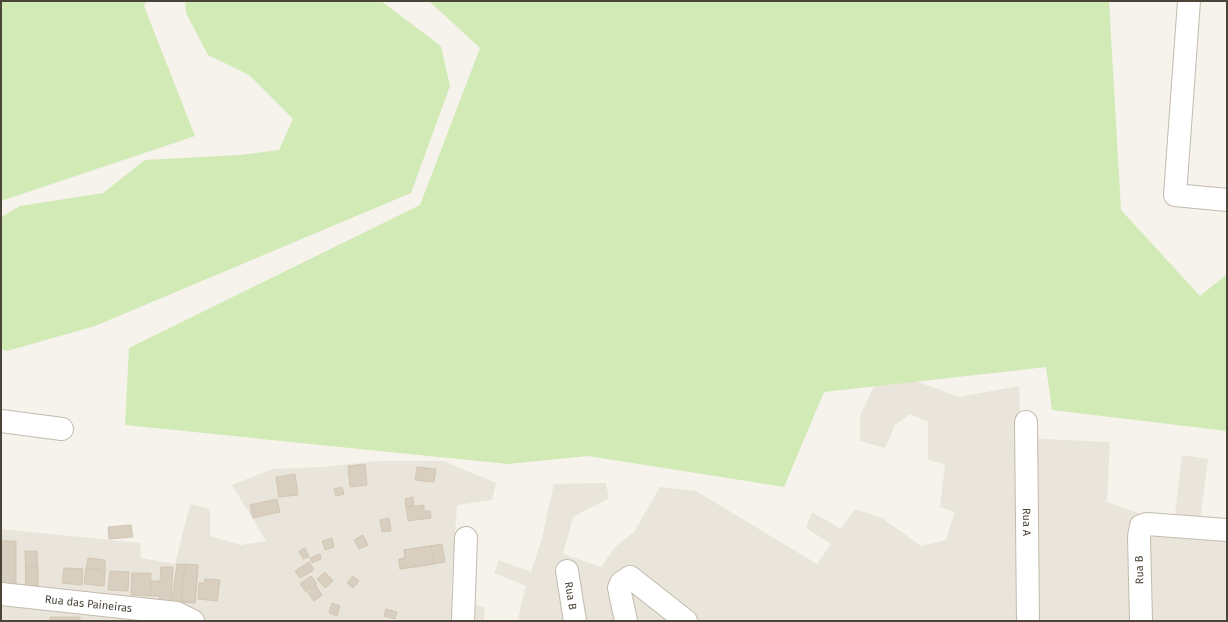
<svg xmlns="http://www.w3.org/2000/svg" width="1228" height="622" viewBox="0 0 1228 622" font-family="'Fira Sans',sans-serif">
<rect width="100%" height="100%" fill="#f6f3ec"/>
<!-- residential -->
<path fill="#eae5da" d="M910 379 959 397 1019 386 1021 438 1110 442 1107 502 1161 521 1174 523 1182 455 1208 459 1199 529 1227 535V621H518L521 604 526 586 494 573 499 560 531 572 541 542 554 484 606 483 609 498 573 517 563 554 601 567 616 546 634 532 660 487 696 491 817 564 831 544 806 528 812 512 841 529 855 509 882 518 921 546 946 540 955 512 940 507 945 464 928 460V422L910 414 895 425 885 448 860 441V416L874 386Z
M378 461H443L496 483 492 500 457 505 451 595 485 608 484 621H1V529L140 543 141 558 175 564 190 504 210 509V536L241 545 266 541 232 485 272 469 323 467Z"/>
<!-- green -->
<path fill="#d2eab5" d="M1 1H146L144 6 195 136 1 201Z
M185 1H381L441 46 450 86 411 193 95 326 7 351 1 349V217L20 206 103 193 145 160 239 155 279 150 293 119 249 75 208 55 186 13Z
M429 1H1109L1121 210 1200 296 1227 274V431L1052 410 1046 367 824 392 784 487 588 456 508 464 125 425 129 348 420 205 480 48Z"/>
<!-- building -->
<path fill="#d8cfc1" stroke="#d3c7b4" d="M365 464 367 485 350 487 348 466Z
M417 467 436 469 434 482 415 480Z
M295 474 298 495 279 497 276 477Z
M342 487 344 494 336 496 334 489Z
M413 497 414 506 406 507 405 499Z
M277 499 280 512 253 518 250 505Z
M424 505V511H430L431 518 408 521 406 507Z
M389 518 391 531 382 532 380 520Z
M131 525 133 537 109 539 108 527Z
M363 535 368 545 359 549 354 540Z
M332 538 334 547 325 550 322 541Z
M1 541H16V585L1 583Z
M442 544 445 562 400 569 399 559 405 558 404 550Z
M431 546 434 564 400 569 399 559 405 558 404 550Z
M305 548 309 557 303 559 299 551Z
M25 551H37L38 586H26Z
M320 554 321 559 312 563 310 558Z
M88 558 105 560V574L101 573V570L86 569Z
M309 562 314 570 300 578 295 571Z
M177 564 198 565 195 603 172 601Z
M185 564 198 565 195 603 181 601Z
M26 566H38V586H26Z
M161 567H173L171 601H159V596H150L151 581H160Z
M64 568 83 569 82 585 62 583Z
M86 569 101 570V573L105 574 104 586 84 584Z
M110 571 129 572 128 591 108 590Z
M325 572 333 581 325 588 317 579Z
M132 573H151L150 596 131 595Z
M311 576 317 584 306 592 300 584Z
M353 576 359 581 353 588 347 583Z
M205 579 220 580 217 601 198 599 199 583H204Z
M316 586 322 595 314 601 308 593Z
M332 603 340 606 337 616 329 613Z
M386 609 397 612 395 619 384 616Z
M50 617H80V621H50Z"/>
<g fill="none" stroke-linecap="round" stroke-linejoin="round">
<!-- minor casing -->
<g stroke="#c2bbae" stroke-width="24">
<g id="minor">
<path d="M1189 1 1175 195 1227 200"/>
<path d="M1 421 62 429"/>
<path id="s1" d="M1026 422 1028 621"/>
<path id="s2" d="M567 571 575 621"/>
<path id="s3" d="M1 594 177 613 193 621"/>
<path d="M463 621 466 538"/>
<path d="M626 621 619 588 621 583 630 577 686 621"/>
<path d="M1141 621 1139 537 1141 526 1147 524 1227 530"/>
</g>
</g>
<!-- minor -->
<use href="#minor" stroke="#fff" stroke-width="22"/>
</g>
<g text-anchor="middle" stroke-width="3" stroke-linejoin="round" paint-order="stroke">
<!-- street labels -->
<g font-size="11" fill="#4b4439" stroke="#fff">
<text dy="4" stroke="none"><textPath href="#s1" startOffset="100">Rua A</textPath></text>
<text transform="translate(1139 570) rotate(-91)" y="4">Rua B</text>
<text dy="4" stroke="none"><textPath href="#s2" startOffset="25">Rua B</textPath></text>
<text dy="4" stroke="none"><textPath href="#s3" startOffset="88">Rua das Paineiras</textPath></text>
</g>
</g>
<!-- border -->
<rect width="1228" height="622" fill="none" stroke="#4b4439" stroke-width="4"/>
</svg>
